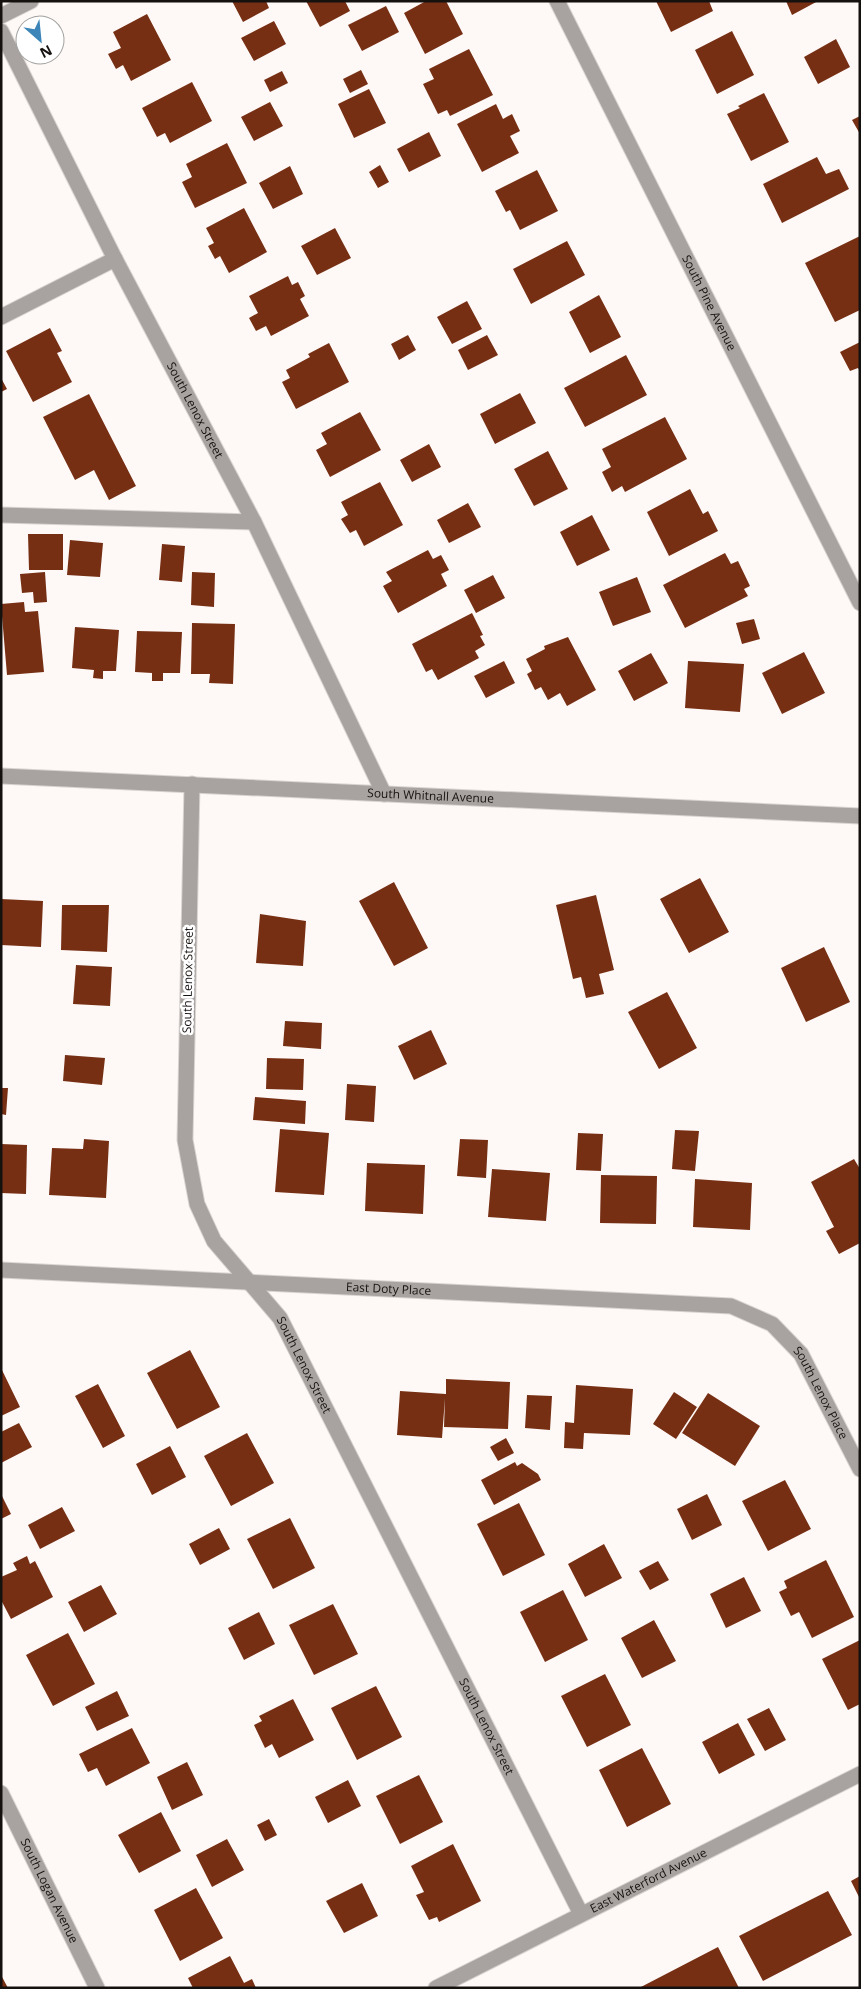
<svg xmlns="http://www.w3.org/2000/svg" width="861" height="1989" viewBox="0 0 861 1989" font-family="'Open Sans',sans-serif">
<rect width="100%" height="100%" fill="#fef9f7"/>
<!-- building -->
<path fill="#772f14" d="M232 1H266L269 8 243 22Z
M306 1H345L350 11 320 27Z
M426 1H446L463 34 425 54 404 13Z
M656 1H709L713 11 671 32Z
M786 1H818L792 15Z
M386 6 399 32 362 51 348 25Z
M147 14 171 60 131 81 123 65 116 69 108 54 121 48 113 32Z
M274 21 286 44 254 61 241 38Z
M732 31 754 75 717 94 695 50Z
M836 39 850 67 818 84 804 57Z
M469 49 493 95 450 116 447 110 438 114 423 84 434 79 429 69Z
M361 70 368 84 350 93 343 79Z
M282 71 288 83 270 92 264 80Z
M192 82 212 121 170 143 165 133 157 137 142 108Z
M369 89 386 123 354 138 338 104Z
M764 93 789 142 751 161 727 114 740 108 738 106Z
M270 102 283 126 254 141 241 117Z
M496 104 503 119 512 114 520 131 510 136 519 153 482 172 457 124Z
M860 116V134L852 120Z
M429 132 441 156 409 172 397 149Z
M227 143 247 183 195 208 182 182 192 177 186 164Z
M817 157 826 174 839 169 849 189 782 223 763 184Z
M380 165 389 182 378 188 369 172Z
M290 166 303 194 273 209 259 183Z
M537 170 558 211 520 230 510 210 506 212 495 191Z
M244 208 267 252 229 273 220 256 215 259 208 246 214 243 206 228Z
M335 228 351 258 317 275 301 246Z
M860 236V310L835 322 805 263Z
M567 241 585 275 531 304 513 269Z
M288 276 292 285 298 282 305 296 300 299 309 316 271 336 266 326 256 331 249 318 258 313 249 296Z
M599 295 621 337 590 353 569 312Z
M467 301 482 329 452 344 437 317Z
M50 328 62 351 57 353 72 382 33 402 6 351Z
M408 335 416 350 399 360 391 344Z
M487 335 498 355 468 370 458 350Z
M860 342V371L858 368 850 371 840 352Z
M329 343 349 382 296 409 282 382 290 378 286 370 310 357 308 354Z
M626 355 647 395 585 427 564 388Z
M1 378 7 389 1 392Z
M520 393 536 423 495 444 480 414Z
M89 394 136 486 109 500 94 470 75 480 43 417Z
M360 412 381 450 330 477 316 450 327 444 321 433Z
M665 417 687 459 625 492 622 486 612 492 602 472 611 467 602 449Z
M429 444 441 467 412 482 400 460Z
M548 451 568 489 534 506 514 469Z
M380 482 403 525 364 546 356 530 350 533 341 519 348 515 341 502Z
M690 489 703 514 708 511 718 531 669 556 647 512Z
M468 503 481 527 449 543 437 520Z
M592 515 610 550 577 566 560 532Z
M28 534H63V570H29Z
M70 540 103 543 100 577 67 575Z
M162 544 185 546 182 582 159 580Z
M428 550 433 559 441 555 449 570 441 574 447 586 398 613 383 586 392 581 386 572Z
M725 553 731 564 738 561 750 586 744 589 748 596 685 628 663 585Z
M45 572 47 602 34 603 33 592 22 593 20 574Z
M192 572 215 573 214 607 191 605Z
M493 575 505 598 476 613 464 590Z
M637 577 651 612 613 626 599 592Z
M24 602 25 612 38 611 44 672 7 675 1 604Z
M472 613 483 635 480 636 485 645 475 651 479 658 438 680 432 669 426 672 412 644Z
M754 619 760 639 742 644 736 623Z
M192 623 235 624 233 684 209 683 210 674H191Z
M75 627 119 630 116 671H103V679L93 678 94 670 72 668Z
M137 631 182 632 180 673H163V681H152V673L135 672Z
M568 637 596 690 567 706 560 693 548 700 541 687 535 690 527 674 532 671 526 659 545 649 544 646Z
M804 652 825 693 782 714 762 673Z
M651 653 668 683 634 701 618 671Z
M504 661 515 683 486 698 474 676Z
M688 661 744 664 740 712 685 708Z
M700 878 729 932 689 953 660 899Z
M394 882 428 948 394 966 359 901Z
M596 895 614 970 599 974 604 994 586 998 581 977 573 979 556 905Z
M1 899 43 901 41 947 1 945Z
M62 905H109L107 952 61 950Z
M260 914 306 921 303 966 256 963Z
M824 947 850 1002 806 1022 781 968Z
M76 965 112 967 110 1006 73 1004Z
M667 992 697 1048 659 1069 628 1012Z
M285 1021 322 1023 321 1049 283 1046Z
M431 1030 447 1064 414 1080 398 1046Z
M65 1055 105 1058 102 1085 63 1081Z
M267 1058 304 1059 303 1090 266 1089Z
M347 1084 376 1086 374 1122 345 1120Z
M1 1088H8L6 1115 1 1114Z
M255 1097 306 1101 305 1124 253 1120Z
M280 1129 329 1133 324 1195 275 1192Z
M675 1130 699 1131 695 1171 672 1169Z
M578 1133 603 1134 601 1171 576 1170Z
M84 1139 109 1141 106 1198 49 1195 52 1148 83 1149Z
M460 1139 488 1140 486 1178 457 1176Z
M1 1144 27 1145 26 1194 1 1193Z
M854 1159 860 1169V1243L839 1254 826 1231 834 1227 811 1182Z
M367 1163 425 1165 423 1214 365 1211Z
M492 1169 550 1173 546 1221 488 1217Z
M601 1175 657 1176 656 1224 600 1223Z
M695 1179 752 1183 750 1230 693 1227Z
M190 1350 220 1407 177 1429 147 1373Z
M1 1368 20 1407 1 1416Z
M446 1379 510 1382 508 1429 444 1427 445 1398 442 1438 397 1435 400 1391 446 1394Z
M98 1384 125 1436 103 1448 75 1396Z
M576 1385 633 1389 630 1435 584 1433 583 1449 564 1448 565 1422 574 1423Z
M674 1392 697 1407 676 1439 653 1424Z
M708 1393 760 1426 735 1466 682 1433Z
M527 1395 552 1396 550 1430 525 1428Z
M19 1423 32 1447 1 1463V1432Z
M247 1433 274 1483 231 1506 204 1456Z
M506 1438 514 1453 498 1461 490 1447Z
M170 1446 186 1477 152 1495 136 1464Z
M515 1462 517 1466 522 1463 538 1474 541 1480 494 1505 481 1480Z
M785 1480 811 1529 768 1551 742 1501Z
M1 1494 11 1514 1 1519Z
M707 1494 722 1525 692 1540 677 1509Z
M519 1503 545 1555 503 1576 477 1524Z
M62 1507 75 1531 40 1549 28 1525Z
M290 1518 315 1568 273 1589 247 1539Z
M219 1528 230 1549 200 1565 189 1544Z
M604 1544 622 1578 585 1597 568 1564Z
M27 1556 30 1564 35 1561 53 1597 11 1619 1 1600V1577L17 1570 13 1563Z
M826 1560 854 1617 812 1638 799 1612 791 1616 779 1592 787 1588 784 1581Z
M658 1561 669 1580 650 1590 639 1571Z
M744 1577 761 1611 726 1628 710 1594Z
M101 1585 117 1614 84 1632 68 1602Z
M563 1590 588 1640 545 1662 520 1612Z
M333 1604 358 1654 314 1675 289 1625Z
M259 1612 275 1644 244 1660 228 1628Z
M654 1620 676 1661 642 1678 621 1638Z
M68 1633 95 1684 53 1706 26 1655Z
M860 1640V1704L848 1710 822 1659Z
M605 1674 631 1725 587 1747 561 1696Z
M376 1686 402 1737 357 1760 331 1708Z
M117 1691 129 1716 97 1731 85 1707Z
M293 1699 314 1740 279 1758 272 1744 265 1748 254 1725 262 1721 259 1716Z
M769 1708 786 1740 765 1751 747 1719Z
M738 1723 755 1755 719 1774 702 1742Z
M132 1728 150 1763 106 1786 97 1768 88 1772 79 1754Z
M642 1748 671 1804 627 1827 599 1770Z
M187 1762 203 1795 172 1810 157 1777Z
M419 1775 443 1822 400 1844 376 1796Z
M348 1780 361 1806 328 1823 315 1797Z
M161 1812 181 1851 139 1873 118 1835Z
M269 1819 277 1835 265 1841 257 1825Z
M227 1839 244 1870 212 1887 196 1855Z
M453 1844 481 1901 439 1922 437 1917 429 1920 416 1895 424 1892 411 1866Z
M860 1876V1899L851 1881Z
M362 1883 378 1916 344 1933 326 1901Z
M196 1888 223 1938 180 1961 154 1910Z
M828 1891 852 1935 763 1981 739 1936Z
M718 1947 739 1988H639Z
M230 1956 244 1983 252 1979 256 1988H193L188 1978Z
M1 1975 8 1988H1Z"/>
<g fill="none" stroke-linecap="round" stroke-linejoin="round">
<!-- minor casing -->
<g stroke="#d9d4d2" stroke-width="17">
<g id="minor">
<path id="s1" d="M557 1 860 603"/>
<path d="M1 16 31 1"/>
<path id="s2" d="M1 31 115 259 254 522 384 794"/>
<path d="M1 317 115 259"/>
<path d="M1 515 254 522"/>
<path id="s3" d="M1 776 860 816"/>
<path id="s4" d="M192 784 185 1140 197 1204 214 1241 280 1318 581 1914"/>
<path id="s5" d="M1 1270 731 1306 772 1324 801 1354 860 1469"/>
<path id="s6" d="M1 1793 97 1988"/>
<path id="s7" d="M436 1988 860 1774"/>
</g>
</g>
<!-- minor -->
<use href="#minor" stroke="#a8a3a1" stroke-width="15"/>
</g>
<g text-anchor="middle" stroke-width="5" stroke-linejoin="round" paint-order="stroke">
<!-- street labels -->
<g font-size="12" fill="#15110f" stroke="#fff">
<text dy="4" stroke="none"><textPath href="#s1" startOffset="338">South Pine Avenue</textPath></text>
<text dy="4" stroke="none"><textPath href="#s2" startOffset="426">South Lenox Street</textPath></text>
<text dy="4" stroke="none"><textPath href="#s3" startOffset="430">South Whitnall Avenue</textPath></text>
<text transform="translate(188 980) rotate(-89)" y="4">South Lenox Street</text>
<text dy="4" stroke="none"><textPath href="#s5" startOffset="388">East Doty Place</textPath></text>
<text dy="4" stroke="none"><textPath href="#s4" startOffset="616">South Lenox Street</textPath></text>
<text dy="4" stroke="none"><textPath href="#s5" startOffset="861">South Lenox Place</textPath></text>
<text dy="4" stroke="none"><textPath href="#s4" startOffset="1021">South Lenox Street</textPath></text>
<text dy="4" stroke="none"><textPath href="#s7" startOffset="238">East Waterford Avenue</textPath></text>
<text dy="4" stroke="none"><textPath href="#s6" startOffset="109">South Logan Avenue</textPath></text>
</g>
</g>
<!-- border -->
<rect width="861" height="1989" fill="none" stroke="#15110f" stroke-width="5"/>
<!-- north arrow -->
<g transform="translate(40 40) rotate(153)"><circle r="24" fill="#ffffff" stroke="#a1a09f"/>
<path d="M0-4L9 19L0 12L-9 19Z" fill="#3b85b9"/>
<text y="-8" font-size="14" font-weight="bold" text-anchor="middle" fill="#15110f">N</text>
</g>
</svg>
